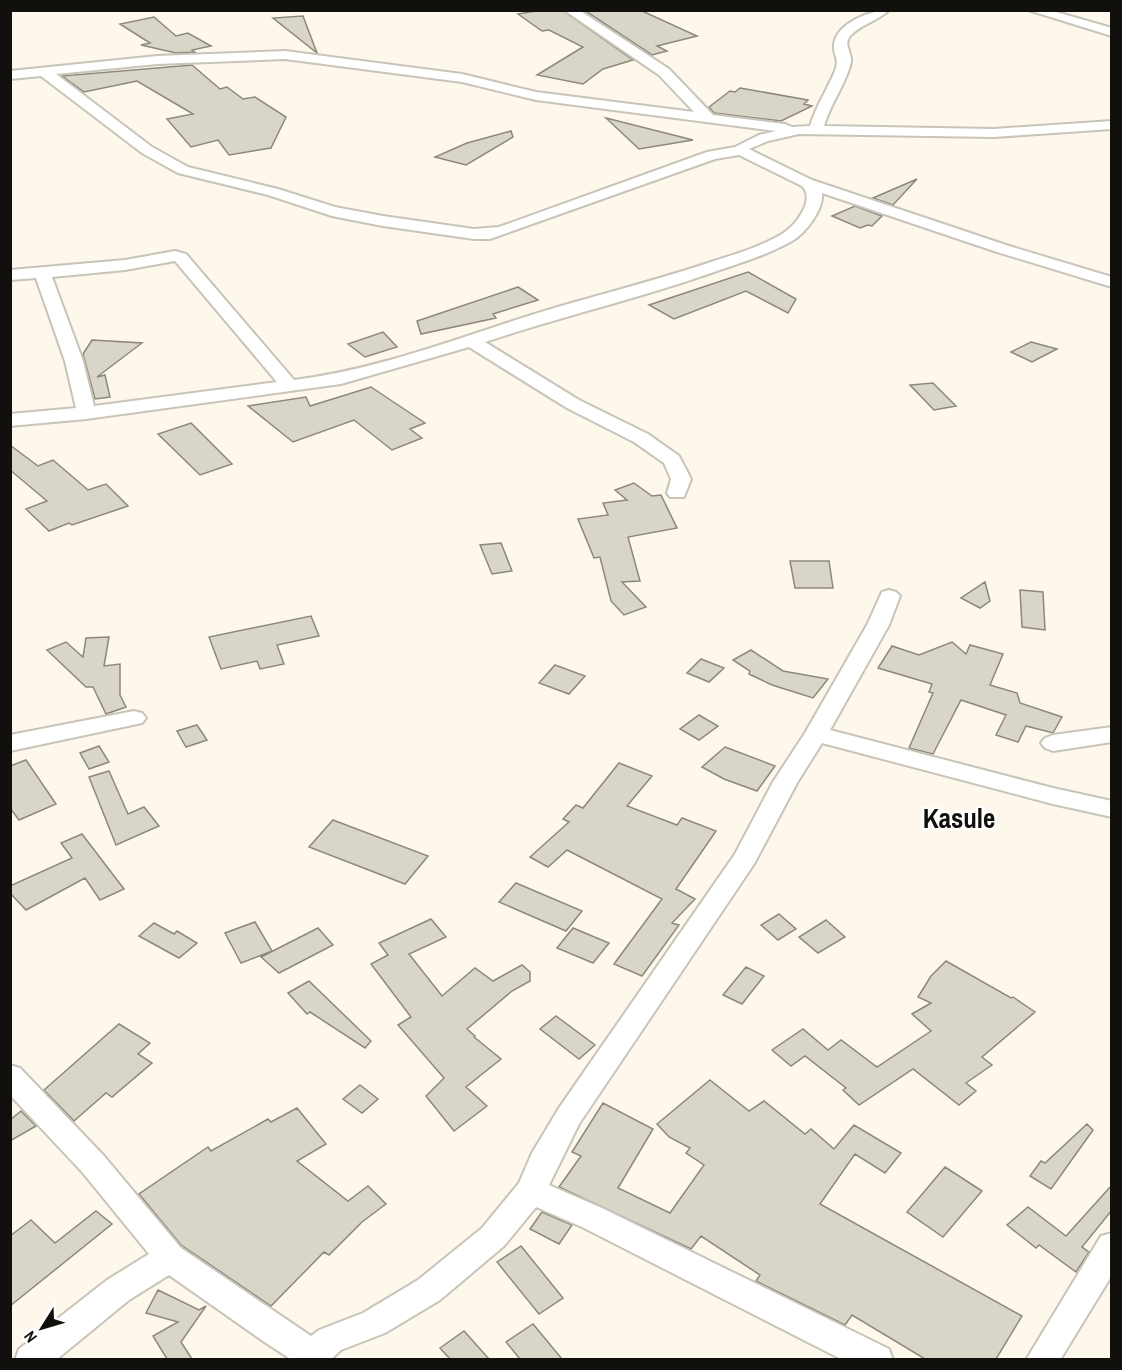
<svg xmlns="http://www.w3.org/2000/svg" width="1122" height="1370" viewBox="0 0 1122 1370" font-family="'Archivo Narrow',sans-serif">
<rect width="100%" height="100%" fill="#fdf8eb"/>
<!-- building -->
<path fill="#dad5c9" stroke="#8c887c" stroke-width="1.5" d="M542 10H562L633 60 603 69 583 84 537 75 583 47 549 30 542 31 518 14Z
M584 10H640L697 36 657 46 667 51 652 55Z
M303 16 317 53 273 18Z
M154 17 176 36 188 33 211 46 192 50 195 52 176 53 141 45 150 43 120 24Z
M192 65 220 89 227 87 243 99 255 97 286 117 271 148 229 155 218 140 191 147 167 119 193 114 137 81 84 92 62 76Z
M740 88 808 100 804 104 812 106 781 121 714 113 709 107 730 91 735 92Z
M606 118 693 140 639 149Z
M511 131 513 137 466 165 435 157 467 143Z
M917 179 893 205 873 198Z
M855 206 882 216 872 226 868 225 860 228 832 216Z
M748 272 796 299 788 313 746 291 674 319 649 305Z
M518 287 538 300 493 314 496 318 421 334 417 321Z
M383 332 397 347 365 357 348 344Z
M92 340 142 343 97 377 105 375 110 397 95 399 83 354Z
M1031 342 1057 349 1032 362 1011 352Z
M933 383 956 406 934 410 910 385Z
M371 387 425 423 410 429 422 438 392 450 354 420 293 442 248 406 306 397 310 406Z
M191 423 232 464 200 475 158 434Z
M10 445 38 466 53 460 88 490 106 484 128 506 72 525 69 523 49 531 26 509 47 501 10 470Z
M634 483 652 496 661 495 677 528 628 537 640 581 622 582 646 607 624 615 611 601 600 557 594 558 578 519 608 515 603 503 627 500 615 490Z
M501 543 512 571 492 574 480 545Z
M790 561H829L833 588H795Z
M985 582 990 601 980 608 961 598Z
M1020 590 1043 592 1045 630 1022 627Z
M311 616 319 636 277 645 284 664 260 669 257 661 221 669 209 637Z
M109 637 104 666 120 664V695L126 707 106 714 93 687H86L47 650 66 642 83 657 86 638Z
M952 642 966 654 970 645 1003 654 990 685 1017 693 1020 703 1062 717 1053 733 1026 726 1018 742 996 735 1006 715 961 700 933 754 909 748 933 693 929 692 932 684 878 668 892 646 919 655Z
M751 650 783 671 828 679 813 698 772 685 749 674 750 671 733 660Z
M701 659 724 668 709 682 687 673Z
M555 665 585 676 569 694 539 683Z
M699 715 718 726 699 740 680 729Z
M197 725 207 740 186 747 177 731Z
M99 746 109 762 89 769 80 753Z
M725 747 775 766 757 791 724 779 702 767Z
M26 760 56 804 19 820 10 808V766Z
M619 763 652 776 627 806 677 825 682 818 716 831 676 889 695 899 672 923 679 925 642 976 614 964 662 899 567 850 548 867 530 857 569 822 563 819 576 805 583 808Z
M109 771 128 814 144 807 159 826 116 845 89 777Z
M333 820 428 856 405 884 309 847Z
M82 834 124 889 100 900 85 878 26 910 10 893V886L72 858 61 843Z
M516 883 582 911 566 931 499 902Z
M779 914 796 929 778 940 761 925Z
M431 919 446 937 409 954 442 996 475 968 493 981 522 965 530 972V981L512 991 467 1029 475 1036 474 1037 501 1059 466 1087 487 1106 454 1131 426 1096 444 1078 398 1025 411 1017 371 964 388 955 379 943Z
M826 920 845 937 818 953 799 937Z
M255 922 272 951 241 963 225 933Z
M154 923 174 934 177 931 197 943 179 958 139 936Z
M318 928 333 945 279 973 261 957Z
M573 928 609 943 593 963 557 948Z
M946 961 1011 998 1013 997 1035 1012 982 1057 992 1065 966 1083 976 1091 959 1105 913 1069 859 1105 843 1090 846 1088 805 1056 791 1066 772 1050 803 1029 828 1050 841 1040 877 1067 931 1031 912 1014 931 1003 918 997 931 976Z
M746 967 764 976 742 1004 723 995Z
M309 981 371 1041 365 1048 310 1012 307 1014 288 993Z
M556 1016 595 1045 579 1059 540 1029Z
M119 1024 150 1043 138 1054 152 1063 112 1097 106 1093 74 1121 44 1090Z
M710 1080 749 1111 764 1101 805 1134 811 1129 834 1149 854 1125 901 1153 885 1173 855 1154 820 1204 1022 1316 996 1359H925L852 1315 845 1325 756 1281 760 1275 701 1236 691 1249 559 1187 581 1156 572 1152 603 1103 653 1129 618 1188 670 1213 704 1165 686 1153 690 1148 669 1137 657 1124Z
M360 1085 378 1099 362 1113 343 1099Z
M297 1108 326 1144 297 1161 348 1201 368 1186 386 1204 362 1222 329 1255 324 1252 271 1306 181 1245 139 1194 208 1147 211 1151 268 1119 271 1122Z
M21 1111 36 1126 10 1141V1120Z
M1087 1124 1093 1130 1051 1189 1030 1176 1041 1161 1045 1163Z
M945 1167 982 1191 943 1237 907 1212Z
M1112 1185V1210L1082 1247 1089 1252 1076 1272 1039 1245 1036 1248 1007 1225 1028 1207 1066 1236Z
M96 1211 112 1224 10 1306V1236L31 1220 55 1243Z
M542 1212 572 1225 559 1244 530 1229Z
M521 1246 563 1298 539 1314 497 1262Z
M158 1290 199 1310 206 1306 181 1342 192 1359H167L153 1336 178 1322 146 1313Z
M533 1324 562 1359H520L506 1342Z
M464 1331 489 1359H450L440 1348Z"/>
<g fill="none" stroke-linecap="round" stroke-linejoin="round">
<!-- minor casing -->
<g stroke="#c8c4b8" stroke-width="4">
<path id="minor" d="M564 10H579L669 69 713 115 785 124 792 127 810 126C816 106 827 90 835 71 840 58 833 56 834 45 836 23 871 10 889 10 878 21 861 24 850 36 843 45 852 52 851 62 847 82 830 104 824 126L994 129 1112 121V129L994 137 799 134 768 141 749 149 812 180 1009 246 1112 277V287L997 252 822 193C824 209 806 233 792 241 767 255 738 264 711 273 637 299 560 317 485 342L579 400 648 434 679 456 691 479 684 497H670L667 493 671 479 664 463 634 442 567 408 469 347 341 384 86 419 10 426V414L76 408 65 361 36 278 10 280V270L125 260 175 251 186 254 294 380C388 368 472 332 561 306 613 291 664 278 714 261 736 254 762 246 782 234 795 226 816 200 802 186L739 155 715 159 490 239H474L383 226 332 216 268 195 178 173 142 153 41 76 10 79V71L157 56 285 51 462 74 536 92 694 112 659 75ZM285 59 462 82 536 100 776 131 759 135 735 147 707 152 499 227 474 229 383 216 335 207 278 189 188 167 152 147 56 74 157 64ZM175 261 277 382 94 406 83 361 52 277 125 270Z
M1028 10H1049L1112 28V36Z
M889 590 896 592 900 596 889 625 830 730 1053 788 1112 801V817L1053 804 822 743 797 783 754 864 579 1124 549 1185 604 1209 889 1349 893 1360H843L582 1227 536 1207 504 1246 440 1300 385 1333 341 1350 330 1360H292L263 1341 169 1275 129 1300 56 1360H15L19 1349 107 1280 149 1254 83 1173 10 1095V1065L20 1068 104 1156 181 1248 311 1336 319 1330 363 1313 418 1280 482 1228 519 1183 532 1153 559 1108 735 854 773 782 805 733 867 625 882 592Z
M134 711 142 713 146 718 142 723 10 751V735Z
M1112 727V742L1053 751 1045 748 1041 743 1045 738 1053 735Z
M1112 1233V1275L1060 1360H1026L1101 1236Z"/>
</g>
<!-- minor -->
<use href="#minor" fill="#fff" fill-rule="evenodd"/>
</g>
<g text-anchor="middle" stroke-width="5" stroke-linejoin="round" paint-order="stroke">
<!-- district labels -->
<g font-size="27" font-weight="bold" fill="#11100c" stroke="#fff">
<text x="959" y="828">Kasule</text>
</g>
</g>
<!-- border -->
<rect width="1122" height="1370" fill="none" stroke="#11100c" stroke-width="24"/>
<!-- north arrow -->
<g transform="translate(42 1328) rotate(233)" stroke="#ffffff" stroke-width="4.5" paint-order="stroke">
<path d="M0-4.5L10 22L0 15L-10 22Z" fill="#11100c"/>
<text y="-9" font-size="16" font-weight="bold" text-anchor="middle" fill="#11100c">N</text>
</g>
</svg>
